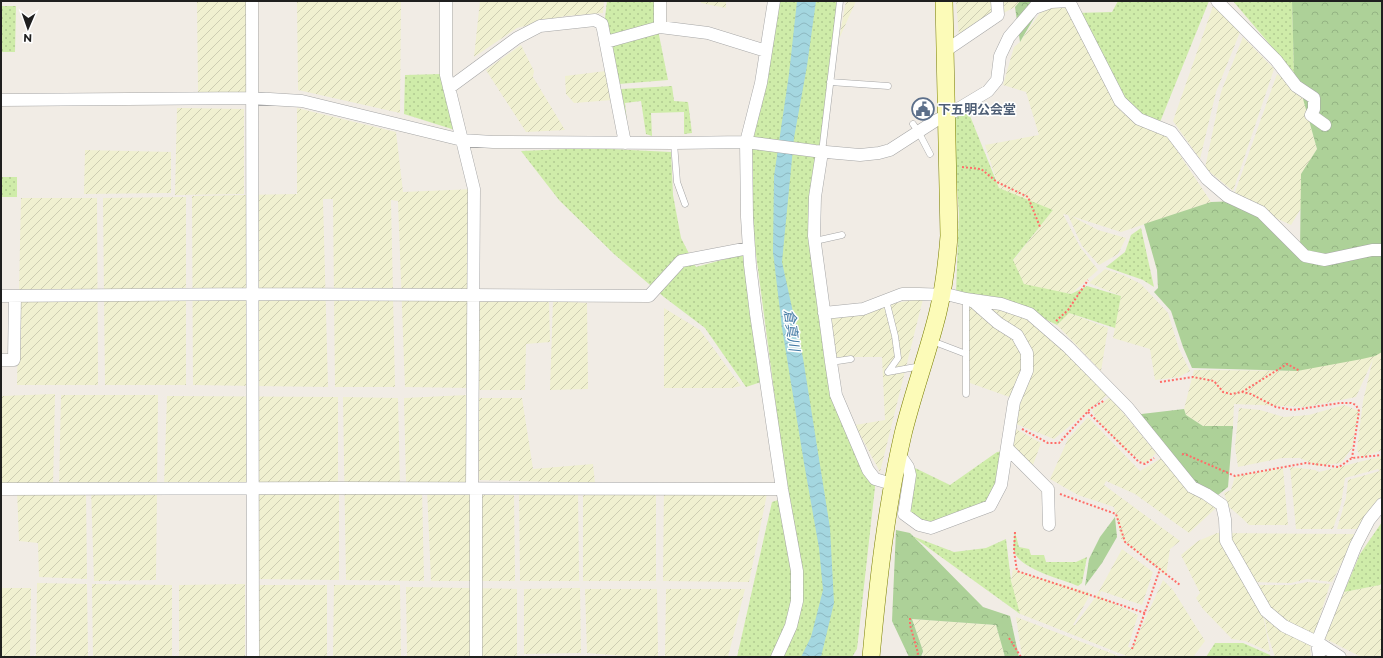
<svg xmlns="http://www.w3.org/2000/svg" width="1383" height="658" viewBox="0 0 1383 658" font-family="Montserrat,'Noto Sans JP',sans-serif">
<defs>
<pattern id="farmland-furrows" width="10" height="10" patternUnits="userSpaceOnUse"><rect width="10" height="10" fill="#f0f0d0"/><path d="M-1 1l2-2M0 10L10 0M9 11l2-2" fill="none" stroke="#cdcdb2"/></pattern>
<pattern id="grass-dots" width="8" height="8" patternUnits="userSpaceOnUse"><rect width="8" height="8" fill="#cfeca9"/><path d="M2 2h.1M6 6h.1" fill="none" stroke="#b1ca91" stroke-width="1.8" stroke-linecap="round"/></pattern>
<pattern id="forest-crowns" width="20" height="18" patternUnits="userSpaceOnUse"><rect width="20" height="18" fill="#add198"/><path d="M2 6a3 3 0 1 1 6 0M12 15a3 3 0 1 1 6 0" fill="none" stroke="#94b383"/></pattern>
<pattern id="water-waves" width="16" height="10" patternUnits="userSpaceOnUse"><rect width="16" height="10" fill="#a4d7e0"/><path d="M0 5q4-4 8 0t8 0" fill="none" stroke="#8db8c0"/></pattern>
</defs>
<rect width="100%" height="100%" fill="#f1ece5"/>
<!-- farmland -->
<path fill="url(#farmland-furrows)" d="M197 1H247V93L198 92Z
M297 1H401L400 113 298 90Z
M480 1H604L603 13 565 16 517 28 474 57Z
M701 1H726V8L701 3Z
M846 1H856L839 39Z
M956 1H1020L1015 7 959 36Z
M1069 1 1168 137 1211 202 1121 232 1071 216 1098 230 1126 238 1118 254 1099 265 1082 246 1068 215 1063 214 1080 247 1098 270 1071 294 1025 286 1013 261 1053 210 1028 201 999 188 985 145 1039 135 1026 92 1003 85 1014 47 1020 42 1046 4Z
M1213 6 1240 32 1216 92 1200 159 1173 121Z
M1243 37 1274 69 1233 191 1205 168 1221 92Z
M521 45 534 71 533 77 565 130 526 132 486 70Z
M606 71 612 100 574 103 566 94 565 76Z
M1277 74 1314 98 1310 123 1317 149 1301 174 1306 200 1291 225 1233 198Z
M177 108 244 109V194L175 195Z
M297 108 396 132 403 192 474 189 473 388 405 387 398 201 391 200 395 387H335L333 199H323L328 387 193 385 192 196 297 194Z
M85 150 171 152V193L84 194Z
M186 197V385H105L103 198Z
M21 198H97L98 385H17Z
M1105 269 1123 275 1141 284 1168 313 1179 349 1190 371 1179 377 1155 380 1150 349 1113 338 1121 296 1089 283Z
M923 299 909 355 880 472 855 425 885 420 882 357H836L829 312Z
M549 300 550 342 526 344 525 390H477L479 302Z
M553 301 587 303 588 389 550 390Z
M974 302 1025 350 984 306 1032 316 1076 356 1107 395 1054 439 1011 422 1015 399 970 383 967 306Z
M664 308 700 330 741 386 732 388H664Z
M1069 313 1108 328 1101 371 1057 325Z
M1382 348V450L1361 458 1357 450 1363 401 1373 359 1356 397 1305 407 1234 404 1233 426H1203L1186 415 1184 409 1194 370 1297 371Z
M55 394 53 489H59L61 395H158L156 580 94 581 91 489H86L87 579 39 577 38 543 19 541 17 489H1V396Z
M468 395 467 483H406L404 398Z
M167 396 338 397V488L164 487Z
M343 397 398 398 400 487 422 488 424 581 346 580Z
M1110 397 1156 453 1145 464 1124 449 1096 419 1092 410Z
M478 398H522L533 469 593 464 595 483 479 480Z
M1344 405 1359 411 1352 448 1341 463 1317 466 1300 458H1282L1238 467 1235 447 1239 408 1260 410 1284 417 1309 415Z
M1088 417 1140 471 1163 457 1217 507 1189 533 1135 494 1106 481 1104 485 1180 541 1170 549 1166 575 1121 539 1114 507 1078 495 1050 479 1068 439Z
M1016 429 1041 443 1033 465 1025 466 1007 448Z
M1382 455V499L1358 529H1337L1346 498 1348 480 1380 471 1378 469 1345 478 1341 504 1333 529H1296L1290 467 1315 470 1319 472 1379 457Z
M1283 468 1288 525H1249L1242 518 1228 506 1224 493 1231 490 1235 476Z
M427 488H514L515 581H431Z
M519 488H578L579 581H520Z
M583 488H656V581H583Z
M664 488 767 494 749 582 663 581Z
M252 491 339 492V580L253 579Z
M1217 533 1356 534 1332 582 1307 579 1291 583 1250 582 1262 609 1270 652 1245 641 1232 639 1203 609 1196 598 1200 593 1181 555 1198 541Z
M1122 549 1153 572 1142 605 1101 591 1099 596 1138 615 1128 647 1132 648 1163 580 1173 590 1205 641 1193 657H1129L1018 613 1011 581 1013 568 1017 571 1091 593 1073 625H1075L1097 595Z
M1308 582 1330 584 1310 648 1311 657H1275L1267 632 1259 585H1291Z
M37 583 87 584 88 657H36Z
M92 584 172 585V657H93Z
M245 584V657H179V585Z
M255 585H327V657H255Z
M334 585H400L401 657H333Z
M1380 585 1382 595V657H1361L1324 638 1344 592Z
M406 587 517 589V657H407Z
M1 588H31L30 657H1Z
M580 588 581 653 524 654V589Z
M585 589H657L658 657H635L587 653Z
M666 589H745L728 657H665Z
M1016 617 1121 657H1022Z
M912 619 996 625 1005 657H922L923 651Z"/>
<!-- grass -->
<path fill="url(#grass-dots)" d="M607 1H657L659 35 668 80 619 84 605 18Z
M773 1H840L815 197 836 395 874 478 875 487 857 649 852 657H737L772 502 784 498 788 515 773 383 747 186Z
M1118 1H1209L1158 127 1120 101 1075 13 1112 12Z
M1233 1H1292L1294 73Z
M1 6H16L15 52H1Z
M442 74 455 130 404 114 405 75Z
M672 86 674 101 688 102 692 133 684 134V112L651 113 652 136 646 134 641 101 625 103 628 132 621 89Z
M968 111 999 188 1053 210 1013 260 1024 284 1071 294 1087 286 1121 296 1115 328 1069 313 1057 325 1033 313 956 292 959 214 952 118Z
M590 148 671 152 673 195 681 238 696 267 744 254 761 382 746 387 705 328 664 297 614 254 559 200 521 151Z
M1 177H17V197H1Z
M1141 228 1154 287 1143 280 1106 267 1125 252 1131 235Z
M1006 451 990 506 931 528 904 514 913 467 950 485 997 452Z
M1382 522V583L1380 585 1344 592 1360 554Z
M1015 532 1019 547 1029 549 1031 555H1044L1046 562H1076L1087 557 1082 583 1078 586C1061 579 1019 569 1014 551 1013 546 1014 538 1015 532Z
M912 536 954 552 986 548 1006 539 1011 581 1020 614Z
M1215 643H1243L1270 655 1271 657H1206Z"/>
<!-- forest -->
<path fill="url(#forest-crowns)" d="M1020 1H1044L1020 42 1015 7Z
M1292 1H1382V352L1375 356 1362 359 1297 371 1192 368 1183 347 1171 311 1154 292 1158 288 1157 270 1144 224 1211 202 1239 201 1300 251 1301 174 1317 149 1300 88 1294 73Z
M1184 409 1186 415 1203 426H1233L1228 487 1213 499 1161 448 1133 415Z
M1115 517 1117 537 1102 563 1085 586 1089 559 1100 537Z
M896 530 910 533 983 607 1010 616 1019 657H1005L996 625 912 619 923 651 921 657H909L892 621Z"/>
<!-- water -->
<path fill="url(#water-waves)" d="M797 1H816L807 66 794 138 782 262 803 358 830 528 834 603 821 657H801L811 637 823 590 819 548 804 463 782 328 773 252 774 176 789 74Z"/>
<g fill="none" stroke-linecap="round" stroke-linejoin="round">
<!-- lane casing -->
<g stroke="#a6a6a6" stroke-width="7">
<path id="lane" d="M830 82 888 86
M913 124 918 131 930 154
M674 143 677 182 685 204
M822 152 840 1
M815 241 842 235
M886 300 895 336 898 358 888 372
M932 341 966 354
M831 362 851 359
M888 372 921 366
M966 394V299"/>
</g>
<!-- street casing -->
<g stroke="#a6a6a6" stroke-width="13">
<path id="street" d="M252 1 253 657
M446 1V75L474 189 472 488
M660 1V27
M774 1 761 83 746 142 747 217 750 265 756 314 782 489 797 571V601L791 626 777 657
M1217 1 1276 60 1296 86 1314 98V109L1311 115 1325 125
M1034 8 1051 2 1069 1 1120 101 1139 119 1171 132 1207 179 1227 196 1261 212 1305 256 1325 260 1372 250H1382
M606 42 660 27 708 33 766 51
M945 51 998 15 997 1
M449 88 517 38 540 26 595 20 602 24 625 143
M1 100 252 98 302 101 462 140 493 142 674 143 746 142 815 151 860 155 879 153 890 150 935 121 953 112 988 91 997 80 1000 56 1009 37 1040 1
M822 152 815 197 814 236 831 362 836 395 868 470 875 479 892 484
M1 296 252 294 649 296 681 261 749 248
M824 313 863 309 902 294H919L950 295 966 299 1001 304 1030 314 1068 347 1128 408 1192 487 1206 494 1222 505 1225 519 1226 541 1266 611 1284 626 1317 642 1340 657
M1 360H14L15 296
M1007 448 1048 489 1049 525
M899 454 908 467 910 475 904 514 919 525 931 528 990 506 1001 485 1014 402 1027 371V353L1017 335 998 323 974 302 969 300
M476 488V657
M1 489 338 488 782 489
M1319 657 1317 642 1356 545 1369 520 1382 504"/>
</g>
<!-- secondary casing -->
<g stroke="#787d00" stroke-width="18">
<path id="secondary" d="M871 657C878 582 886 508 903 434 913 393 928 353 938 312 944 287 947 262 949 236L944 1"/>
</g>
<!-- path -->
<path stroke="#ff6d68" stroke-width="2" stroke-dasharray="2 2" stroke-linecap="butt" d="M962 167 981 169 997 182 1028 197 1040 227
M1056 321 1068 310 1088 280
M1160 382 1193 377 1214 381 1223 392 1231 394 1242 392 1251 394 1276 407 1293 410 1340 403H1351L1356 405 1359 411 1352 458
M1242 392 1287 364 1300 371
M1088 412 1139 462 1145 464 1154 458
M1022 429 1048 443H1059L1090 409 1105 400
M1182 454 1187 455 1235 476 1306 463 1339 467 1352 458 1382 455
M1060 494 1116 514 1125 542 1180 585
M1015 532 1014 551 1017 571 1145 613
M910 618V625L918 653 917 657
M1009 638 1021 657
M1132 649 1160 569"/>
<!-- lane -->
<use href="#lane" stroke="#fff" stroke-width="6"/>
<!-- street -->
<use href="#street" stroke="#fff" stroke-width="12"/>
<!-- secondary -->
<use href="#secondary" stroke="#fcfbb8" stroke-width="17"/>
</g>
<!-- icons -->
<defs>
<g id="civic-ring" transform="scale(1.15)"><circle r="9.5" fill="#fff" stroke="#5c6f8a" stroke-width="1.5"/><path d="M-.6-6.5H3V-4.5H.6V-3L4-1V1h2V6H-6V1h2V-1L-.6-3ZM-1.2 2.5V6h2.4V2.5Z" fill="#5c6f8a"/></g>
</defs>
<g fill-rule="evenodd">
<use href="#civic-ring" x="923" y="109"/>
</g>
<g text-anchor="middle" stroke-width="3" stroke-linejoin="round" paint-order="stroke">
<!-- service labels -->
<g font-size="13" font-weight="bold" fill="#4e5e75" stroke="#fff" text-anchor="start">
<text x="938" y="114">下五明公会堂</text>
</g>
<!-- water labels -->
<g font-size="14" font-style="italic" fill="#4279a4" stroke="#fff">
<text transform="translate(792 330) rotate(82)" y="5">倉真川</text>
</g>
</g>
<!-- border -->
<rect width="1383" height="658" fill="none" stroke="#1f1f1f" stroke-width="4"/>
<!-- north arrow -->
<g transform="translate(28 28) rotate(182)" stroke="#ffffff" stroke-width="3" paint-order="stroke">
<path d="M0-3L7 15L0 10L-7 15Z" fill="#1f1f1f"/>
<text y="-6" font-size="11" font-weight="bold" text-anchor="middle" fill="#1f1f1f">N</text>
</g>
</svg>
